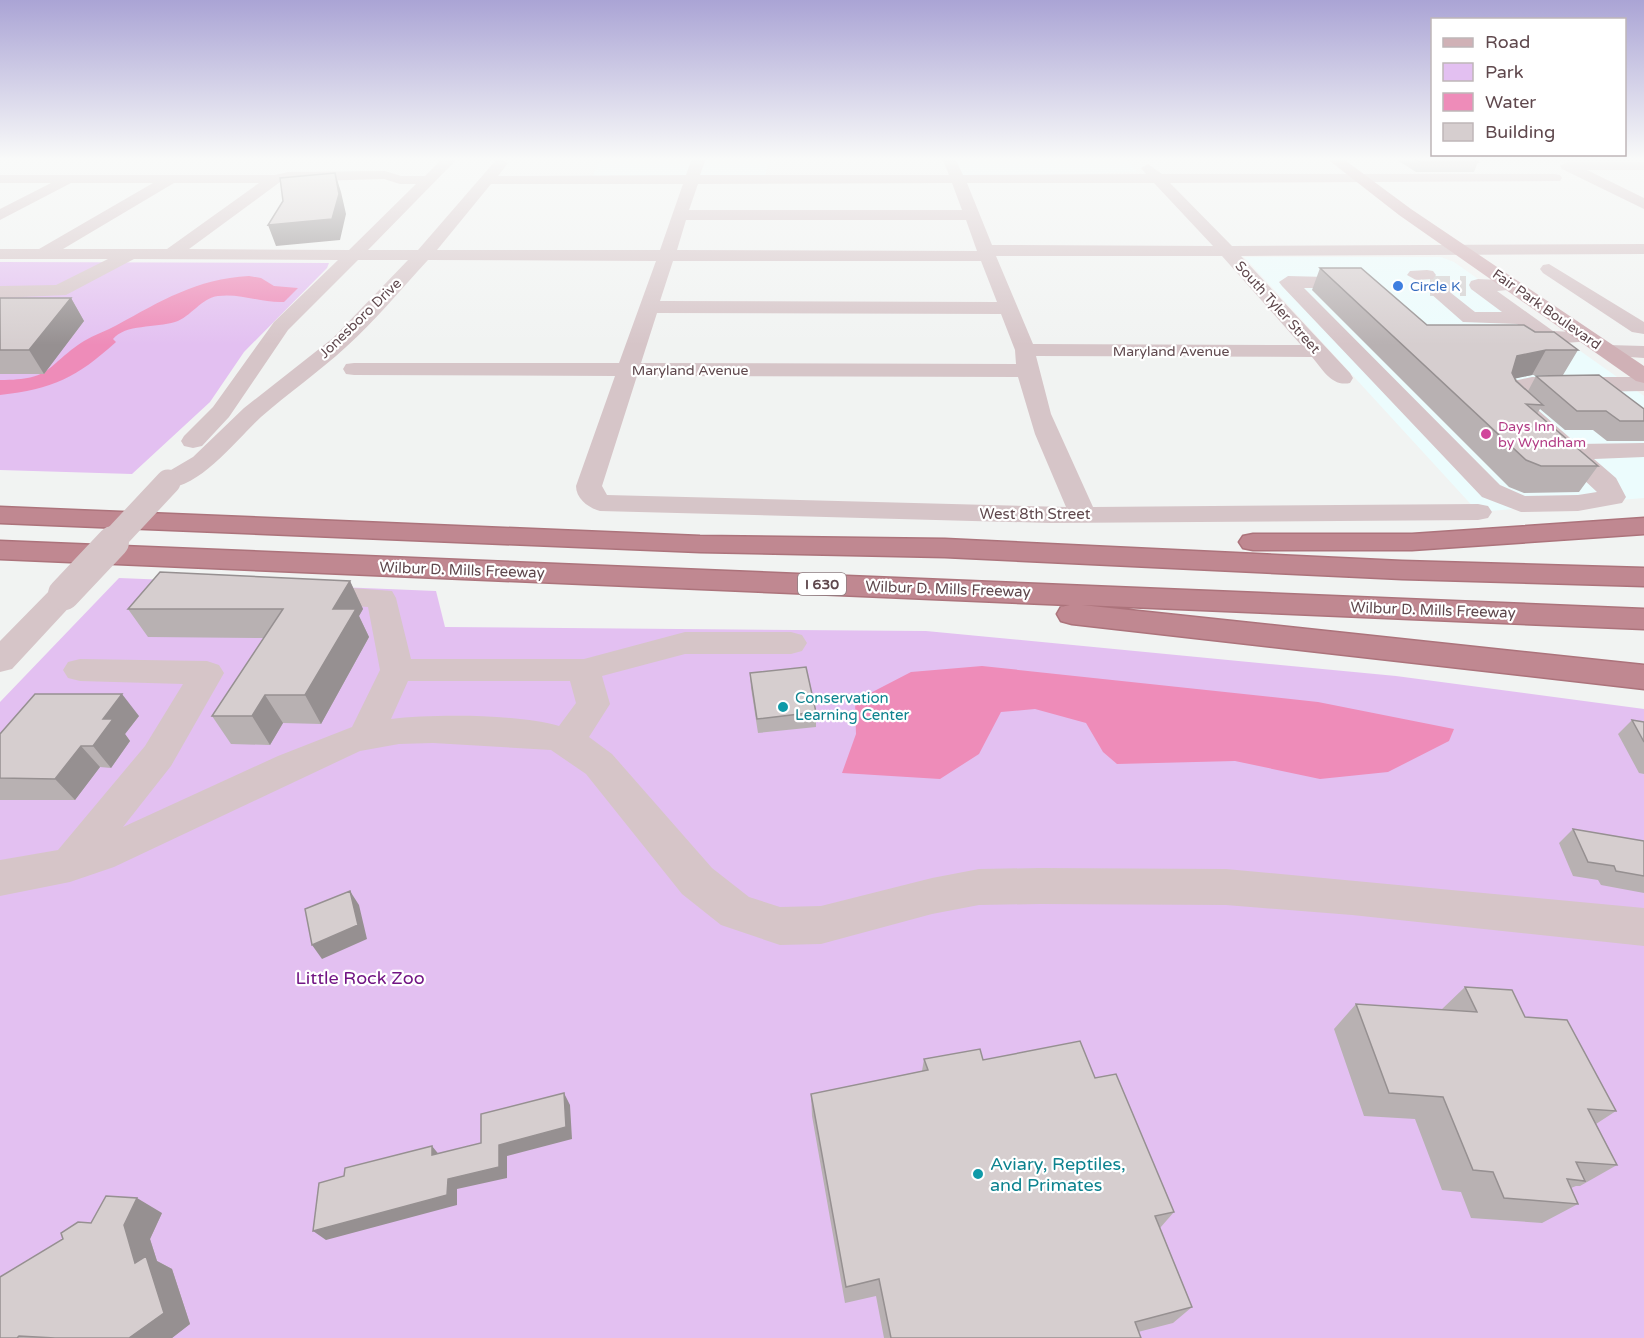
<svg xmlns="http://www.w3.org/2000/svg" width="1644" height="1338" viewBox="0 0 1644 1338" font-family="'Varela Round',sans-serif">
<rect width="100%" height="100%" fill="#f1f3f2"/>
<!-- commercial -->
<path fill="#ecfcfd" d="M603 158H770L764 179 590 180Z
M950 158H1125L1137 172 957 178Z
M1244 257H1441L1454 262 1644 396V498L1478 512Z"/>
<!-- green -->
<path fill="#e3c0f1" d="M0 262 329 263 327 268 244 352 210 402 132 474 0 470Z
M119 578 436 591 445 627 926 631 1396 676 1644 709V1338H0V702Z"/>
<!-- water -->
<path fill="#ee8cb9" d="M249 276 261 278 274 286 298 288 284 302C261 303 241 293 218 296 201 298 191 317 175 322 156 328 125 324 113 339L116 342C76 378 53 389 0 395V380C54 380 45 366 84 341 94 335 106 331 117 325 161 301 196 279 249 276Z
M982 666 1318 702 1454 729 1449 741 1388 772 1320 779 1235 761 1117 764 1103 752 1086 723 1035 709 1001 712 979 754 940 779 842 773 856 734 855 701 911 672Z"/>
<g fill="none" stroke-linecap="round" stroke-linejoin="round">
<!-- minor-tunnel -->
<path stroke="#d4d1d1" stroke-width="20" stroke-dasharray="20 10" stroke-linecap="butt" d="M1430 286H1466"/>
<!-- highway casing -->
<g stroke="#ac737b" stroke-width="3">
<path id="highway" d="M0 507 700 536 945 539 1402 561 1644 568V586L1402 579 945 557 700 552 0 523Z
M1644 518V534L1412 550H1253L1243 548 1239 542 1243 536 1253 534H1412Z
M0 541 1644 609V629L1082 605 1644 665V689L1072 624 1061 621 1057 614 1061 607 1070 605 0 559Z"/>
</g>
<!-- minor -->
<path fill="#d6c5c8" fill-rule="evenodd" d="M443 158H458L368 250H418L496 160 501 159 508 163 498 176 686 175 692 158H706L700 175H949L943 160 955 158 963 175 1146 174 1141 168 1148 164 1162 174H1555L1560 175 1562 178 1560 181 1170 183 1232 246 1644 244V254L1241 256 1350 373 1353 378 1350 383C1332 387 1323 370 1312 357L1036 356 1051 414 1093 507 1478 504 1488 506 1492 512 1488 518 1478 520 1050 523 600 511C589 508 576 499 576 486L615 376 354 375 346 374 343 369 346 364 354 363H619L656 261 428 260C401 289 375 321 346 347 319 372 288 393 261 417 237 439 194 496 159 487L155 482 159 477 193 457 244 408 333 338 408 260H358L288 330 229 417 202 446 193 448 184 446 181 441 184 436 213 407 274 322 338 260 134 259 66 295 0 298V286L56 285 108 259H0V249H39L153 183H71L0 220V209L51 183H0V175H275L288 172 385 171 401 176H425ZM384 179 400 184H416L349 250 189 249 280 182ZM174 183H259L167 249H63ZM952 183 962 210H689L698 184ZM967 183H1154L1213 246 992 245ZM491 184H683L660 250H437ZM686 220H966L977 251 677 250ZM996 256H1222L1301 345 1033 344ZM673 261H981L997 302 660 301ZM657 313 1001 314 1015 350 1016 364 641 363ZM637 376 1018 377 1035 434 1066 507 607 495 602 486Z
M1567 162H1644V170H1587L1644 198V209L1562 169 1560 166Z
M1549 264 1644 322V334L1632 332 1543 273 1540 269 1543 265Z
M1427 270 1433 271 1436 275 1433 279 1416 280 1407 275 1410 271Z
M1288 276 1367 278 1370 282 1361 288H1304L1500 485 1525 496 1578 495 1597 492 1503 404 1500 399 1504 383 1532 377H1644V391L1523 393V397L1577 444 1644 443V457L1594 459 1616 478 1626 497 1622 503 1578 511 1521 512 1482 497 1282 286 1279 282Z
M1478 279 1518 281 1520 285 1518 289 1497 291 1553 331 1594 333 1597 337 1594 341 1563 343 1554 348 1543 344 1508 342 1505 338 1508 334 1527 332 1517 324 1463 322 1430 293 1432 289H1446L1475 312H1502L1471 289 1469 285 1471 281Z
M1608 345 1644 346V358L1601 355 1598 351 1601 347Z
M64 584 75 587 79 594 75 601 12 669 0 672V641L53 587Z
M312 585 392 591 396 598 411 659H584L685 632H791L802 635 807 643 802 651 791 654H685L602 676 610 704 589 737 612 754 712 868 749 897 780 907 821 906 932 878 979 869 1040 868 1226 869 1644 908V946L1352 915 1226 905 1040 904 979 905 932 914 821 944 780 945 721 925 682 894 586 774 551 750 433 743 399 744 360 751 114 867 70 882 0 896V860L58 850 145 746 183 684 80 681 68 678 63 670 68 662 80 659 207 661 219 665 224 673 171 766 123 827 278 756 352 727 380 670 368 607 301 602 297 595 301 588ZM408 681H570L576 703 559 726C519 714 434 714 391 719Z"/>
<!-- major -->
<path fill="#d0b1b6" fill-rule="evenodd" d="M1326 158H1342L1411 209 1644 366V383L1636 381 1399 215Z"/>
<!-- highway -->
<use href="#highway" fill="#c08891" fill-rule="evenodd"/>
<!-- minor-bridge-far1 -->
<path stroke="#d6c5c8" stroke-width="25" d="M111 543 168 482"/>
<!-- minor-bridge -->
<path stroke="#d6c5c8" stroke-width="32" d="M64 594 113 542"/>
</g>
<!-- wall -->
<path fill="#b8b1b2" d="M1394 158H1471L1478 162 1474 172H1416Z
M1320 268 1427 325 1535 332 1578 350 1563 375H1532L1515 378 1528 391 1536 376 1644 409V441H1607L1593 430H1565L1540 409 1537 414 1598 466 1579 492 1524 493 1509 487 1312 290Z
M0 298H71L84 321 44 374H0Z
M350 581 363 609 359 616 369 637 321 724 283 723 270 745 231 744 212 716 264 638 148 637 128 609Z
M750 673 816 712V727L758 733 751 688Z
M139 716 125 734 130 741 111 768 100 767 75 800H0V734Z
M1632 720 1644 722V774L1639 773 1618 734Z
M1573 829 1644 841V893L1601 885 1598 880 1573 876 1559 843Z
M1465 987 1525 1017 1616 1111 1596 1124 1617 1165 1580 1186H1576L1571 1188 1578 1204 1542 1223 1471 1218 1461 1192 1442 1190 1415 1119 1364 1116 1334 1029 1356 1004 1441 1010Z
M924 1059 983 1060 1095 1078 1174 1212 1160 1228 1192 1307 1173 1323 1138 1332 1141 1338H884L876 1296 845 1303 812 1116 811 1094 922 1071Z
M162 1213 150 1239 157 1261 172 1269 190 1324 172 1338H0L91 1223Z"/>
<!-- shaded-wall -->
<path fill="#969091" d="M335 173 341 192 346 214 340 240 276 246 268 225Z
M71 298 84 321 44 374 29 350Z
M1546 350 1532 375 1504 381 1517 356Z
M350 581 363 609 359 616 369 637 321 724 305 695 333 609Z
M122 694 139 716 125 734 130 741 111 768 93 746 103 719Z
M265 695 283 723 270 745 252 716Z
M81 746 100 767 75 800 55 779Z
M350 891 359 905 367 939 322 959 312 945Z
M564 1093 570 1105 572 1139 507 1156V1178L457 1189V1205L326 1240 313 1231 499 1145Z
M432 1146 441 1157 432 1155Z
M137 1198 162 1213 150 1239 157 1261 172 1269 190 1324 172 1338H129L135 1263 124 1225Z"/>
<!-- building -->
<path fill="#d6cecf" stroke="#969091" stroke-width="1.5" d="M1413 158H1471L1478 162H1420Z
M335 173 339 194 332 219 268 225 283 201 280 178Z
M1320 268H1361L1427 325H1524L1535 332H1554L1578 350H1546L1517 356 1512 373 1516 381 1543 405 1526 404 1598 466H1541L1526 460Z
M0 298H71L29 350H0Z
M1599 375 1644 409V421H1620L1606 411H1577L1536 376Z
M160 572 350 581 333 609H356L305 695H265L252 716H212L283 609H128Z
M806 667 816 712 757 719 750 673Z
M35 694H122L103 719H113L93 746H81L55 779 0 778V734Z
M1632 720 1644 722V742Z
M1573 829 1644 841V876L1616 871 1614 866 1588 862Z
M350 891 358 925 312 945 305 909Z
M1465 987 1512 990 1525 1017 1567 1020 1616 1111 1588 1109 1617 1165 1576 1162 1585 1181 1567 1179 1578 1204 1504 1198 1493 1172 1473 1170 1443 1097 1389 1093 1356 1004 1477 1012Z
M1080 1041 1095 1078 1116 1074 1174 1212 1155 1216 1192 1307 1135 1322 1141 1338H891L879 1279 846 1287 811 1094 928 1070 924 1059 980 1049 983 1060Z
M564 1093 566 1127 499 1145V1167L448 1179 447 1195 313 1231 319 1183 344 1176 345 1168 432 1146V1155L481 1143V1114Z
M106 1196 137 1198 124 1225 135 1263 146 1256 164 1313 129 1338H55L19 1336 17 1338H0V1277L63 1239 61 1233 78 1222 91 1223Z"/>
<!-- sky -->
<linearGradient id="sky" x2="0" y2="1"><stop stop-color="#aaa4d5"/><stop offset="0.46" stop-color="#f9faf9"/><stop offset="1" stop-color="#f9faf9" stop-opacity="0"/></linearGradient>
<rect width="1644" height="345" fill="url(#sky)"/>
<!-- markers -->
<circle fill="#3f7fe0" stroke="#fff" stroke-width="2" cx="1398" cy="286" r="6"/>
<circle fill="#d1479c" stroke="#fff" stroke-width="2" cx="1486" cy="434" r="6"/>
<g fill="#0f9aa8" stroke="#fff" stroke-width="2">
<circle cx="783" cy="707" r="6"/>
<circle cx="978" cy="1174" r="6"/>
</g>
<g text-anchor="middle" stroke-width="4.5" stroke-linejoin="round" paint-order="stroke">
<!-- far-shop labels -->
<g font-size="14" fill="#366cbe" stroke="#fff" text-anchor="start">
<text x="1410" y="291">Circle K</text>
</g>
<!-- far-street labels -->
<g font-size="14" fill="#5f484d" stroke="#fff">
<text transform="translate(1278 307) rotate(48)" y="5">South Tyler Street</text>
<text transform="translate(1547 309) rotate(35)" y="5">Fair Park Boulevard</text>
<text transform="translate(360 318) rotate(-44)" y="5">Jonesboro Drive</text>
<text x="1171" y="356">Maryland Avenue</text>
<text x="690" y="375">Maryland Avenue</text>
</g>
<!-- far-hotel labels -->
<g font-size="14" fill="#b23c85" stroke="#fff" text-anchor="start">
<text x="1498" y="431">Days Inn<tspan x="1498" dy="16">by Wyndham</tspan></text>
</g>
<!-- shield labels -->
<rect fill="#fff" stroke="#8f7f82" stroke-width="1.5" x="798" y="573" width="48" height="22" rx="4.5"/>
<g font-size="14" font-weight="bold" fill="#5f484d">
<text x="822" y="589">I 630</text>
</g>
<!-- street labels -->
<g font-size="15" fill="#5f484d" stroke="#fff">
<text x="1035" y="519">West 8th Street</text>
<text transform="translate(462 570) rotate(2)" y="5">Wilbur D. Mills Freeway</text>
<text transform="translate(948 589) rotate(2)" y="5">Wilbur D. Mills Freeway</text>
<text transform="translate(1433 610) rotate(2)" y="5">Wilbur D. Mills Freeway</text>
</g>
<!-- culture labels -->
<g font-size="15" fill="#0d838f" stroke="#fff" text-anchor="start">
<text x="795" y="703">Conservation<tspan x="795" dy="17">Learning Center</tspan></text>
</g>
<!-- near-park labels -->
<g font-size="18" fill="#721584" stroke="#fff">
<text x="360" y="984">Little Rock Zoo</text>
</g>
<!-- near-culture labels -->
<g font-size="18" fill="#0d838f" stroke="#fff" text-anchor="start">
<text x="990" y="1170">Aviary, Reptiles,<tspan x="990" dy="21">and Primates</tspan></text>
</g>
</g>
<!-- legend -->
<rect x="1431" y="18" width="195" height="138" fill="#ffffff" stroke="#bfb6b8" stroke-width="1.5"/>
<rect x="1443" y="38" width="30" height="9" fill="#d0b1b6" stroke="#bfb6b8" stroke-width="1.5"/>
<text x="1485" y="48" font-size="18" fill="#5f484d">Road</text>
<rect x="1443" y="63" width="30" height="18" fill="#e3c0f1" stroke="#bfb6b8" stroke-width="1.5"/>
<text x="1485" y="78" font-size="18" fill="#5f484d">Park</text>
<rect x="1443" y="93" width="30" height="18" fill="#ee8cb9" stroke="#bfb6b8" stroke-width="1.5"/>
<text x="1485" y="108" font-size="18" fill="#5f484d">Water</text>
<rect x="1443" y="123" width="30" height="18" fill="#d6cecf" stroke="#bfb6b8" stroke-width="1.5"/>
<text x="1485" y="138" font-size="18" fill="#5f484d">Building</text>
</svg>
